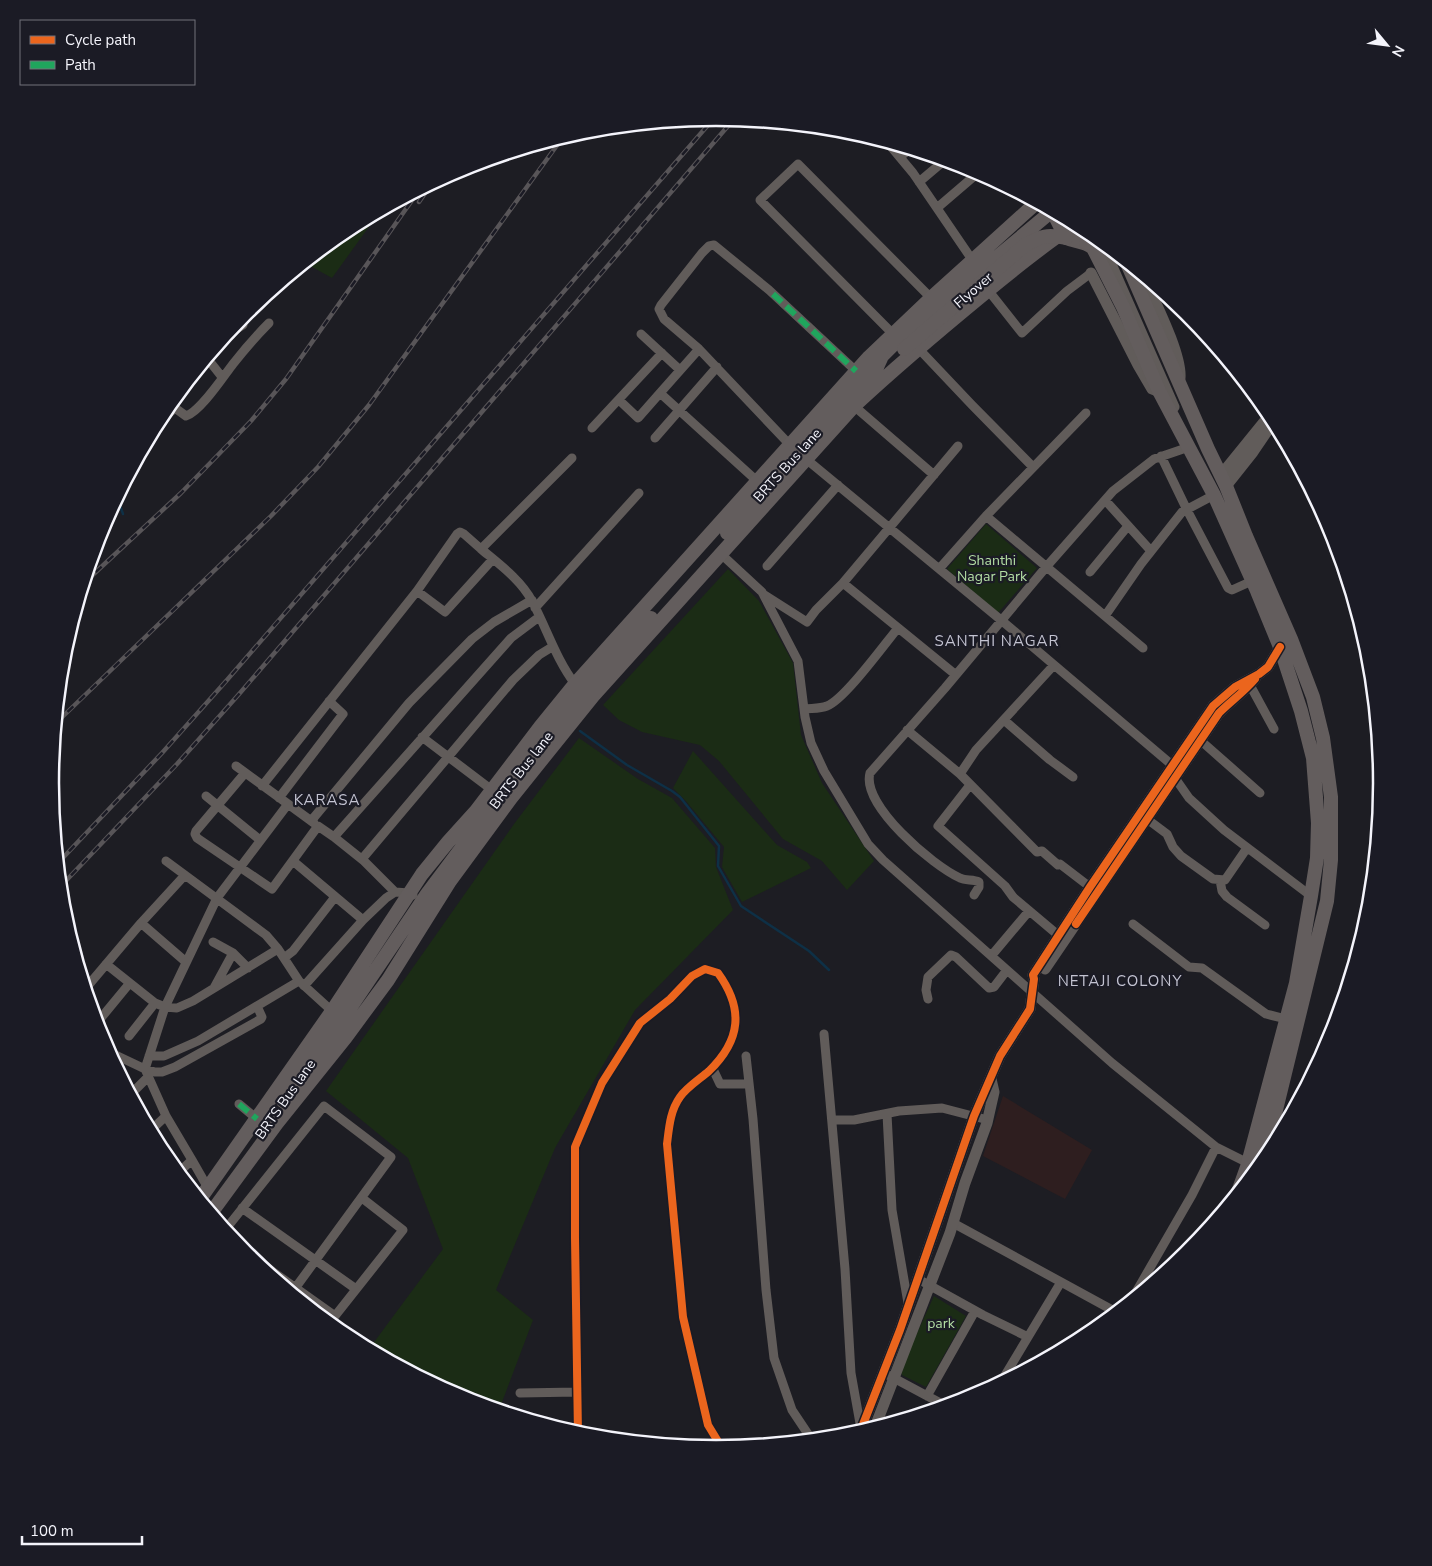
<svg xmlns="http://www.w3.org/2000/svg" width="1432" height="1566" viewBox="0 0 1432 1566" font-family="'Nunito Sans',sans-serif">
<rect width="100%" height="100%" fill="#1d1d23"/>
<!-- education -->
<path fill="#2e1e1f" d="M1003 1096 1092 1150 1065 1199 983 1156Z"/>
<!-- green -->
<path fill="#1b2c15" d="M381 210 332 278 305 263 346 229Z
M986 524 1037 568 998 613 947 569Z
M728 569 759 601 793 663 801 735 822 783 874 861 847 890 822 861 783 839 719 761 700 745 642 732 619 720 603 705Z
M579 738 638 779 672 798 715 848 716 867 733 910 635 1010 555 1148 496 1290 533 1320 499 1410 461 1398 369 1349 443 1249 408 1158 326 1091 514 824Z
M693 751 777 845 807 862 811 868 742 902 722 867 724 847 685 800 673 788Z
M934 1296 966 1316 926 1387 902 1375 901 1372 908 1353Z"/>
<g fill="none" stroke-linecap="round" stroke-linejoin="round">
<!-- stream -->
<path stroke="#0e3046" stroke-width="2.5" d="M117 497 123 514
M580 731 627 765 672 791 680 797 719 846 718 866 741 906 809 951 829 970"/>
<!-- minor -->
<path stroke="#615c5a" stroke-width="9" d="M888 143 913 173 973 261
M900 157 910 149
M919 182 945 160
M937 208 979 172
M988 290 1022 333 1067 291 1091 273
M892 333 760 200 798 164 931 298
M641 334 680 370
M227 335 243 325
M918 348 972 405 1033 467
M207 358 222 377
M660 393 699 349
M619 400 638 418 660 393 757 481
M854 406 934 475
M156 425 175 408 186 416C200 412 223 377 233 364 244 350 256 336 269 323
M592 428 662 353
M655 438 717 367
M790 445 699 349 664 319 659 309 661 305 702 253 709 246 714 245 769 290 856 371
M1161 456 1187 510 1228 588 1232 590 1252 581
M572 458 481 549C499 564 521 580 532 601 547 629 556 659 575 684
M806 459 1001 620 1172 765 1175 778 1189 798 1224 830 1311 896
M1105 500 1151 551
M986 516 1143 648
M721 554 762 592 798 661 805 717 811 743 824 771 868 844 883 860 1112 1063 1216 1147 1248 1163
M767 566 838 485
M939 569 986 516 1086 413
M1090 572 1128 526
M417 591 445 612 493 559
M763 594 807 622 816 610 843 583
M535 608 639 493
M1105 616 1141 564 1182 512 1214 495
M956 675 843 583 958 446
M1250 685 1274 729
M804 709C811 708 820 709 827 706 844 700 884 645 898 628
M1004 720 1050 760 1073 777
M907 730 960 774 1037 852 1042 851 1058 865 1060 864 1090 887
M422 737 492 790
M1200 740 1260 793
M236 766 314 823
M245 773 196 831 195 834 197 838 272 889 318 826 334 837
M960 774 976 750 1054 665
M970 785 938 826 1005 886 1013 897 1058 935
M262 786 417 591 457 534 460 532 464 534 481 549
M206 796 260 840
M279 798 343 714 329 701
M1147 819 1167 834 1173 847 1181 856 1213 879 1225 880 1247 848
M311 821 409 703 472 639 494 622 532 600
M362 859 513 680 539 655 552 647
M166 861 266 935 278 949 299 981 332 1011
M293 861 363 920
M1220 880 1222 891 1227 897 1265 925
M413 895 409 893 395 892 364 861 334 837 511 638 539 617
M974 895 979 887V882C973 879 966 881 960 878 933 866 861 805 870 773L945 688 1047 566 1113 491 1154 459 1189 447
M141 923 186 962
M1133 924 1189 967 1202 968 1266 1014 1286 1019
M213 942 233 953 248 968
M992 955 1029 911
M284 958 293 951 335 897
M106 964 155 1003 165 1007 177 1008 193 1001 278 949
M304 986 363 920 386 898 395 892
M86 988 141 923 185 875
M214 988 233 953
M928 999 926 990 928 977 951 955 956 957 989 988 994 987 1007 970
M96 1024 129 984
M824 1034 845 1269 851 1373 861 1429
M129 1036 155 1003
M107 1051 145 1069 155 1072H162L175 1067 261 1019 262 1017 257 1006
M149 1056H164L198 1041 299 981
M746 1056 753 1119 766 1290 774 1358 792 1410 812 1440
M712 1067 720 1084H749
M131 1094 148 1077
M239 1104 257 1119
M887 1114 892 1210 908 1303
M832 1120H854L899 1111 942 1108 988 1120
M150 1131 166 1116
M192 1160 208 1188
M178 1173 192 1160 166 1116 145 1069 165 1007 217 898 288 804
M242 1208 356 1289
M953 1223 1116 1312
M225 1230 324 1106 391 1157 296 1287
M241 1249 335 1316 403 1230 362 1198
M918 1279 983 1315 1028 1337
M1132 1299 1192 1195 1216 1147
M888 1375 946 1406
M1001 1382 1061 1282
M520 1393 577 1392
M927 1396 975 1311
M562 1429 578 1428
M578 1434 575 1238V1147L602 1083 640 1023 670 999 692 976 705 969 718 973C744 1009 741 1040 709 1071 700 1079 687 1087 680 1097 670 1111 669 1128 667 1144L683 1317 708 1425 722 1448"/>
<!-- tertiary -->
<path stroke="#615c5a" stroke-width="11" d="M1065 218C1068 227 1078 232 1087 230
M1094 235 1104 248 1174 407
M1091 273 1138 365 1152 389 1157 391
M1144 277C1154 300 1182 354 1180 378
M1221 475 1264 422
M1226 486 1253 452 1274 421
M1045 969 1219 713C1231 701 1244 692 1255 679
M875 1427 950 1233 965 1183 987 1123 994 1092 991 1079
M860 1432 900 1330 974 1116 1000 1056 1030 1009 1034 979 1033 975 1090 887 1213 706 1235 687 1259 674 1268 667 1280 647"/>
<!-- primary -->
<path stroke="#635d5d" stroke-width="14" d="M1066 238C1077 243 1083 240 1093 248L1123 307 1159 391 1214 495 1257 591 1280 647 1301 711 1313 758 1318 823 1317 858 1311 896 1296 983 1247 1167 1238 1192
M1127 263 1208 449 1226 486 1246 536 1291 639 1313 697 1323 738 1331 797V860L1327 901 1274 1118 1261 1164
M727 533 821 427 877 367 882 356 897 341 1052 211
M283 1101 344 1017 427 894 517 774 582 694 651 618
M200 1199 332 1011 422 874 448 842 476 811 540 727 575 684 869 357 931 298 1036 203
M211 1213 277 1123 346 1037 388 980 450 881 511 798 593 696 854 406C897 366 941 329 986 292 1014 269 1041 247 1071 227"/>
<!-- rail casing -->
<g stroke="#585558" stroke-width="4.5">
<path id="rail" d="M419 202 432 183
M84 583 181 493 251 421 286 379 420 189
M56 723 271 516 318 467 369 405 563 137
M58 863 162 753 227 680 715 117
M60 887 177 764 240 693 734 119"/>
</g>
<!-- rail -->
<use href="#rail" stroke="#1b1b25" stroke-width="2.5" stroke-dasharray="8" stroke-linecap="butt"/>
<!-- primary-bridge -->
<path stroke="#635d5d" stroke-width="14" d="M1055 213 1056 218 1066 238
M1086 243 1098 239
M904 349 1025 245C1042 236 1047 234 1066 238"/>
<!-- quiet -->
<path stroke="#20a55d" stroke-width="6" stroke-dasharray="12 6" stroke-linecap="butt" d="M773 294 856 371
M239 1104 257 1119"/>
<!-- cycleway casing -->
<g stroke="#1b1b25" stroke-width="11">
<path id="cycleway" d="M1076 924 1219 713C1231 701 1244 692 1255 679
M860 1432 900 1330 974 1116 1000 1056 1030 1009 1034 979 1033 975 1090 887 1213 706 1235 687 1259 674 1268 667 1280 647
M578 1434 575 1238V1147L602 1083 640 1023 670 999 692 976 705 969 718 973C744 1009 741 1040 709 1071 700 1079 687 1087 680 1097 670 1111 669 1128 667 1144L683 1317 708 1425 722 1448"/>
</g>
<!-- cycleway -->
<use href="#cycleway" stroke="#eb651d" stroke-width="8"/>
</g>
<g text-anchor="middle" stroke-width="4.5" stroke-linejoin="round" paint-order="stroke">
<!-- street labels -->
<g font-size="14" fill="#f4f4fb" stroke="#1b1b25">
<text transform="translate(973 290) rotate(-41)" y="5">Flyover</text>
<text transform="translate(787 465) rotate(-48)" y="5">BRTS Bus lane</text>
<text transform="translate(521 770) rotate(-52)" y="5">BRTS Bus lane</text>
<text transform="translate(285 1099) rotate(-55)" y="5">BRTS Bus lane</text>
</g>
<!-- park labels -->
<g font-size="14" fill="#b3dda4" stroke="#1b1b25">
<text x="992" y="565">Shanthi<tspan x="992" dy="16">Nagar Park</tspan></text>
<text x="941" y="1328">park</text>
</g>
<!-- neighbourhood labels -->
<g font-size="15" letter-spacing="1" fill="#c3c3d1" stroke="#1b1b25">
<text x="997" y="646">SANTHI NAGAR</text>
<text x="327" y="805">KARASA</text>
<text x="1120" y="986">NETAJI COLONY</text>
</g>
</g>
<!-- crop -->
<path d="M0 0H1432V1566H0ZM59 783a657 657 0 1 1 1314 0a657 657 0 1 1-1314 0Z" fill="#1b1b25" fill-rule="evenodd"/>
<path fill="none" stroke="#f4f4fb" stroke-width="2.5" d="M59 783a657 657 0 1 1 1314 0a657 657 0 1 1-1314 0Z"/>
<!-- legend -->
<rect x="20" y="20" width="175" height="65" fill="#1b1b25" stroke="#72727b"/>
<rect x="30" y="36" width="25" height="8" fill="#eb651d" stroke="#72727b"/>
<text x="65" y="45" font-size="15" fill="#f4f4fb">Cycle path</text>
<rect x="30" y="61" width="25" height="8" fill="#20a55d" stroke="#72727b"/>
<text x="65" y="70" font-size="15" fill="#f4f4fb">Path</text>
<!-- north arrow -->
<g transform="translate(1387 45) rotate(119)" stroke="#1b1b25" stroke-width="4" paint-order="stroke">
<path d="M0-4L9 19L0 12L-9 19Z" fill="#f4f4fb"/>
<text y="-8" font-size="14" font-weight="bold" text-anchor="middle" fill="#f4f4fb">N</text>
</g>
<!-- scale -->
<path d="M22 1536v8h120v-8" fill="none" stroke="#f4f4fb" stroke-width="2.5"/>
<text x="30" y="1536" font-size="15" fill="#f4f4fb" stroke="#1b1b25" stroke-width="4" paint-order="stroke">100 m</text>
</svg>
